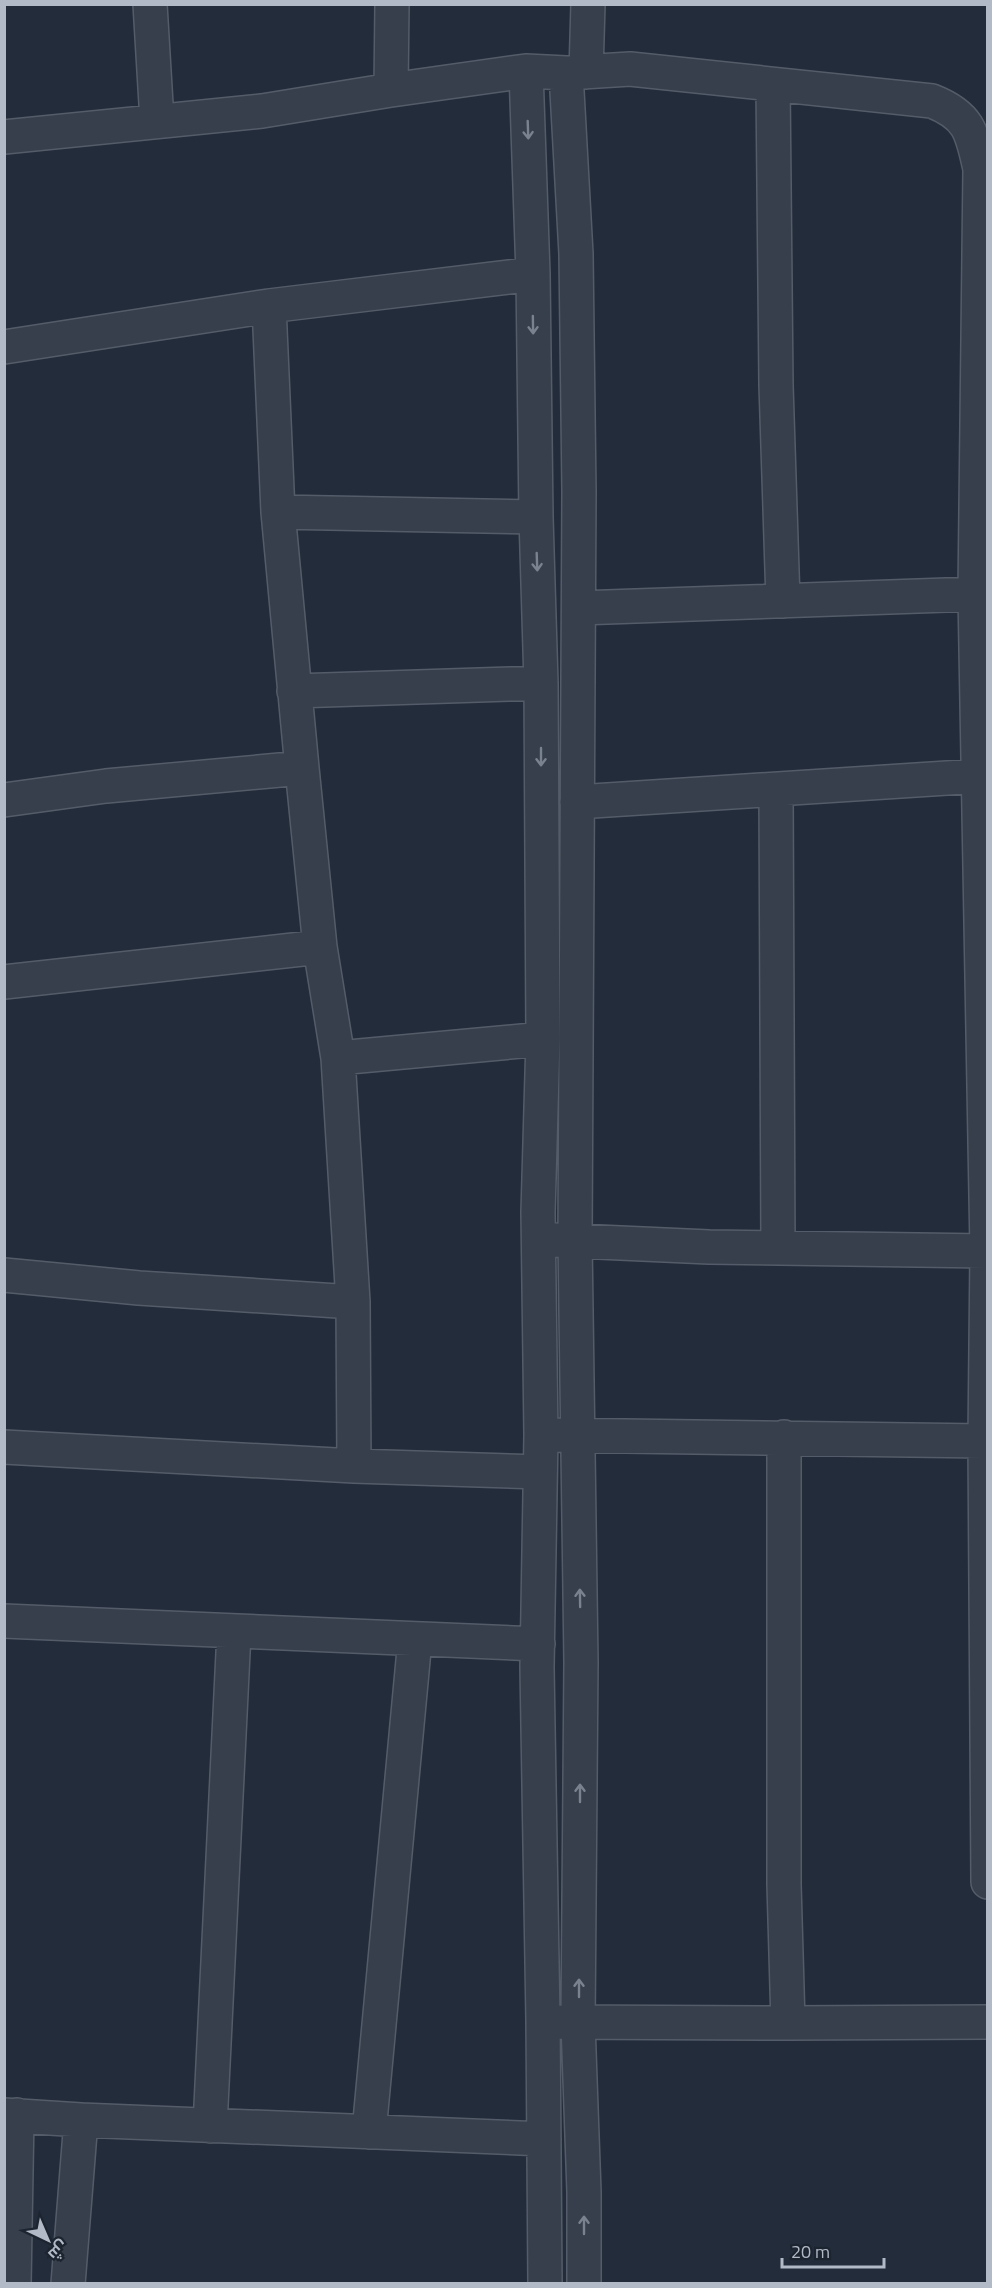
<svg xmlns="http://www.w3.org/2000/svg" width="992" height="2288" viewBox="0 0 992 2288" font-family="'Titillium Web',Cairo,sans-serif">
<rect width="100%" height="100%" fill="#232c3b"/>
<g fill="none" stroke-linecap="round" stroke-linejoin="round">
<!-- minor casing -->
<g stroke="#555c69" stroke-width="36">
<path id="minor" d="M150 4 157 121
M526 71 533 274 536 517 541 683 543 1039 538 1212 541 1435 537 1667 543 2021 545 2284
M586 72 588 4
M566 73 576 254 579 492 575 1240 581 1662 578 2023 584 2192V2284
M773 85 776 385 783 601
M391 90 392 4
M4 137 262 111 391 90 526 71 566 73 630 69 932 101C970 116 972 133 980 169L975 594 987 1251 985 1441 988 1882
M269 306 533 274
M4 347 269 306 278 512 302 768 106 786 4 800
M278 512 536 517
M579 608 975 594
M294 691 541 683
M302 768 320 947 338 1058 353 1302 354 1466
M776 790 778 1248
M577 802 978 776
M4 982 320 947
M338 1058 543 1039
M554 1240 709 1247 987 1251
M4 1275 139 1288 353 1302
M555 1435 985 1441
M784 1437V1884L788 2023
M4 1447 354 1466 540 1472
M4 1621 538 1644
M557 2022 788 2023 988 2022
M4 2115 81 2120 544 2139
M210 2126 234 1632
M369 2132 415 1639
M14 2284 17 2115
M68 2284 81 2120"/>
</g>
<!-- minor -->
<use href="#minor" stroke="#363f4b" stroke-width="33"/>
</g>
<!-- one-way arrows -->
<defs><path id="oneway-shaft" d="M-6 0H5M1.5-3L5.5 0L1.5 3" fill="none" stroke-width="1.6" stroke-linecap="round" stroke-linejoin="round" transform="scale(1.5)"/></defs>
<g stroke="#7a828f">
<use href="#oneway-shaft" transform="translate(528 130) rotate(88)"/>
<use href="#oneway-shaft" transform="translate(533 325) rotate(89)"/>
<use href="#oneway-shaft" transform="translate(537 562) rotate(88)"/>
<use href="#oneway-shaft" transform="translate(541 757) rotate(90)"/>
<use href="#oneway-shaft" transform="translate(580 1598) rotate(-91)"/>
<use href="#oneway-shaft" transform="translate(580 1793) rotate(-90)"/>
<use href="#oneway-shaft" transform="translate(579 1988) rotate(-90)"/>
<use href="#oneway-shaft" transform="translate(584 2225) rotate(-90)"/>
</g>
<!-- border -->
<rect width="992" height="2288" fill="none" stroke="#b2b9c7" stroke-width="12"/>
<!-- north arrow -->
<g transform="translate(48 2240) rotate(136)" stroke="#1c2430" stroke-width="4.5" paint-order="stroke">
<path d="M0-4.5L10 22L0 15L-10 22Z" fill="#b2b9c7"/>
<text y="-9" font-size="16" font-weight="bold" text-anchor="middle" fill="#b2b9c7">ش</text>
</g>
<!-- scale -->
<path d="M782 2258v9h102v-9" fill="none" stroke="#b2b9c7" stroke-width="3"/>
<text x="791" y="2258" font-size="18" fill="#b2b9c7" stroke="#1c2430" stroke-width="4.5" paint-order="stroke">20 m</text>
</svg>
